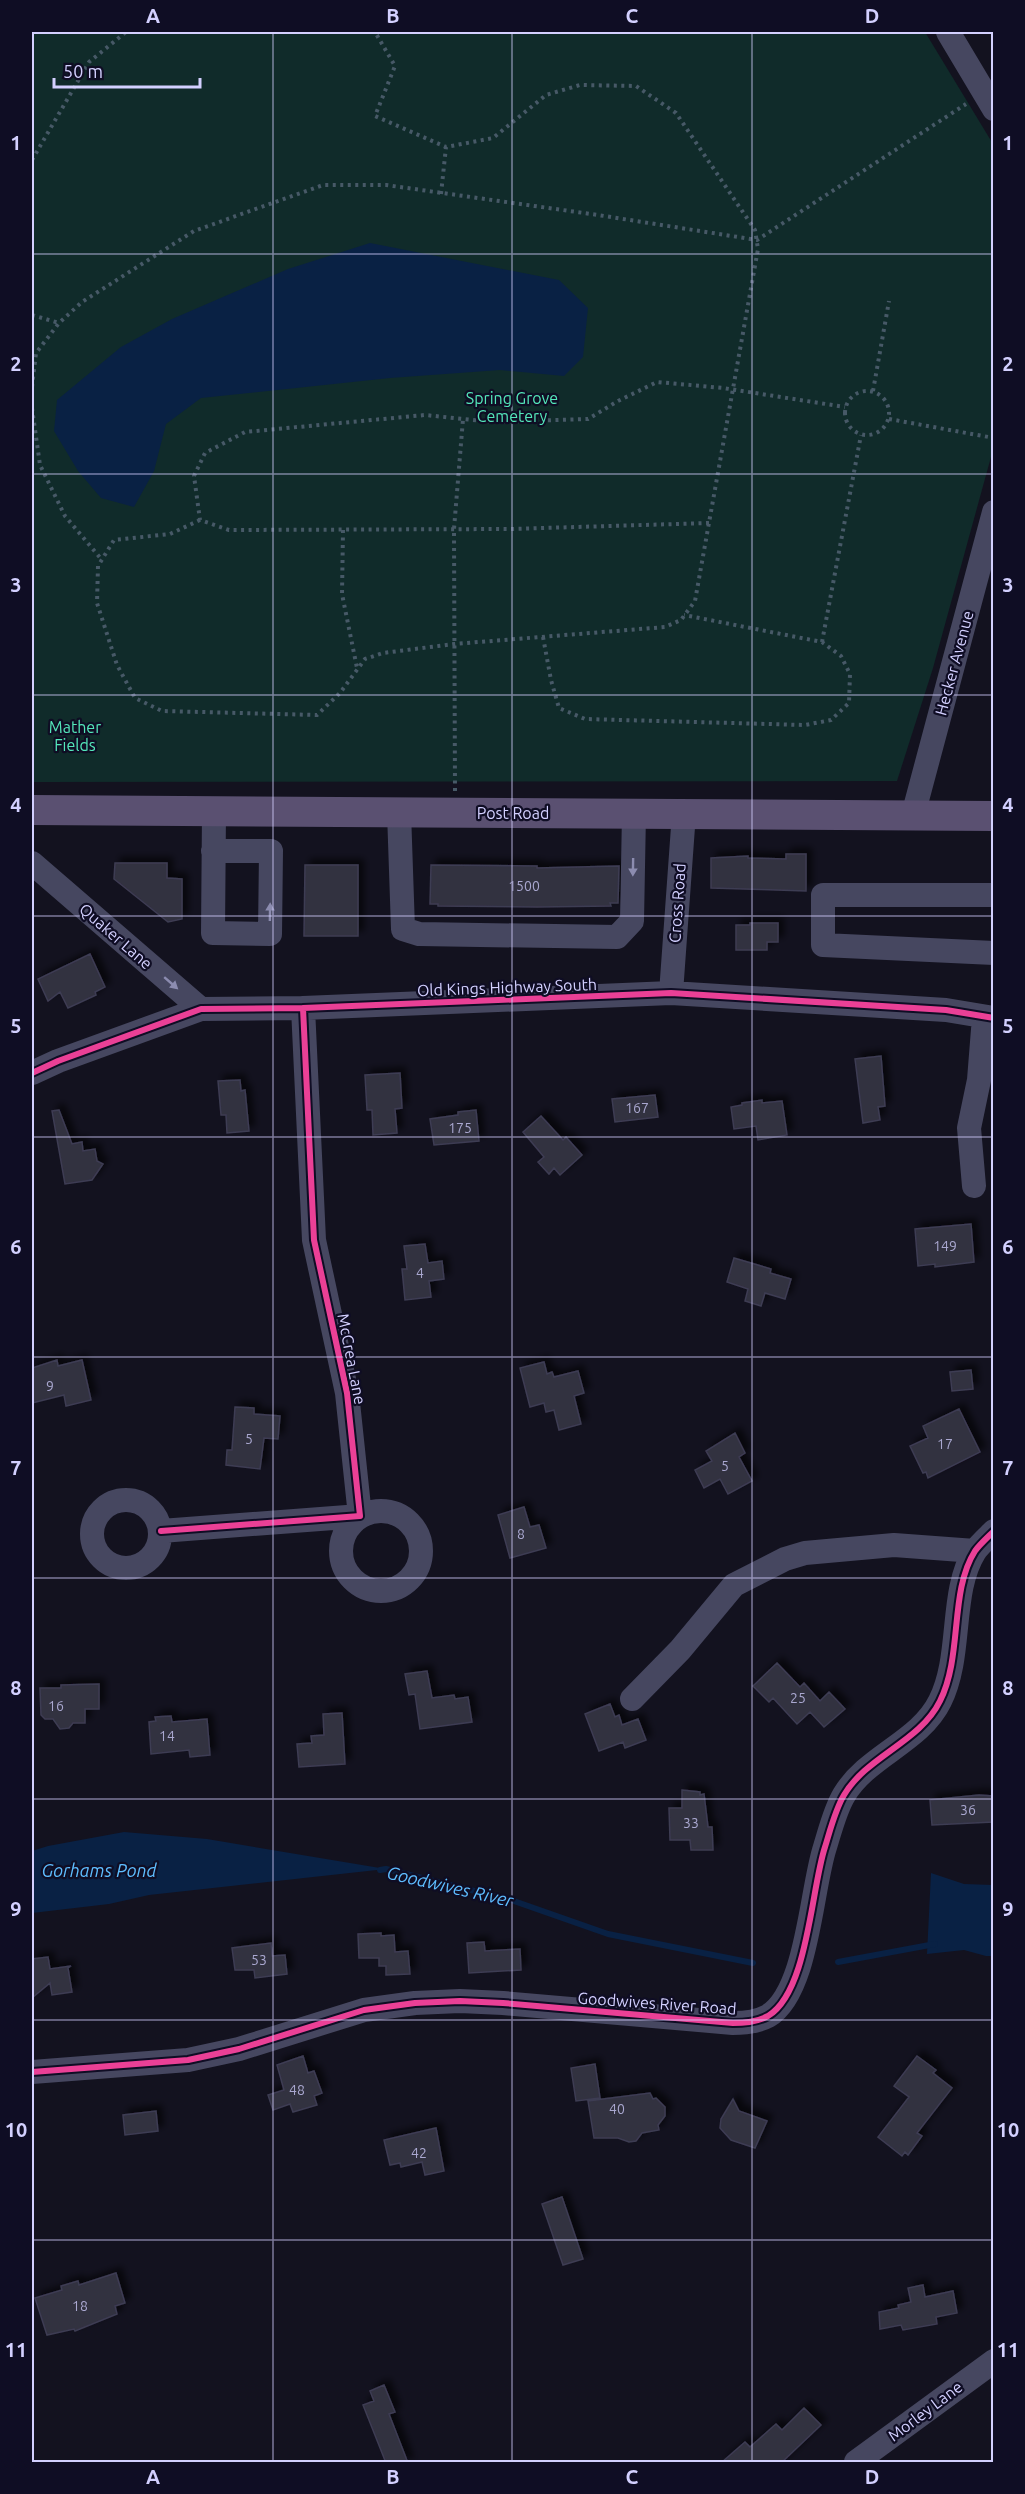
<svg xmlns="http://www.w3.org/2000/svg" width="1025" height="2494" viewBox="0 0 1025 2494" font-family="Ubuntu,sans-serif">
<defs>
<filter id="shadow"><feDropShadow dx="5.5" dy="-5.5" stdDeviation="3" flood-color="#0009"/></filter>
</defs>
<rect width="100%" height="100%" fill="#13121f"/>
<!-- green -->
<path fill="#102b2a" d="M32 32H925L993 144 994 446 933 668 897 781 32 782Z"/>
<!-- water -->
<path fill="#092144" d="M370 243 559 280 588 308 583 357 564 376 500 370 390 378 201 398 166 424 154 471 134 507 101 498 78 471 54 431 57 400 121 347 172 319 288 269Z
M124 1832 207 1839 386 1869 149 1895 109 1904 32 1913V1851L48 1846Z
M931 1873 964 1884 993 1885V1956H986L964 1950 927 1954Z"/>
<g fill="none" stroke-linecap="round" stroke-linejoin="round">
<!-- stream -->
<path stroke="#092144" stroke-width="6" d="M380 1870 386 1869 511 1900 608 1934 753 1963
M838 1962 935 1944"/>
</g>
<!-- building -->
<path fill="#313041" stroke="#3e3c53" stroke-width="1.5" filter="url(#shadow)" d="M786 854H806V891L711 888V858L748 856V858L786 859Z
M115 863H167V878L182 879V919L168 922 114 879Z
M305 865H358V936H304Z
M431 865 537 866V868L619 866 618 903H610L611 906 537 907 438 906V904H430Z
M750 923H778V942H767V950H736V925H750Z
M90 954 105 987 95 992 96 995 68 1008 60 992 48 1001 38 979Z
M881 1056 885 1106 878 1107 880 1120 863 1123 855 1059Z
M400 1073 402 1108 395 1109 397 1133 373 1135 372 1110H367L365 1075Z
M240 1080 241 1091 245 1090 249 1131 227 1133 226 1115H221L218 1081Z
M655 1095 658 1117 615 1122 612 1099Z
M762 1100V1103L782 1101 787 1135 758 1140 756 1126 734 1129 731 1107 742 1105V1103Z
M59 1110 72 1144 82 1142 83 1151 95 1149 97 1161 103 1164 92 1180 65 1184 52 1111Z
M476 1110 479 1141 434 1145 430 1119 458 1115V1112Z
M541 1116 563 1140 566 1137 582 1155 560 1175 554 1168 549 1174 538 1162 544 1157 523 1132Z
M971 1224 974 1262 935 1267V1264L918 1266 915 1229Z
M425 1244 428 1263 442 1261 444 1279 429 1281 431 1297 405 1300 402 1269H407L404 1246Z
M734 1258 771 1269 770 1273 791 1279 785 1299 765 1293 761 1306 745 1301 748 1289 727 1282Z
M57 1360 58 1366 82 1360 91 1400 66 1406 64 1395 32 1403V1368Z
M544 1362 547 1374 552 1372 554 1377 578 1371 584 1393 574 1396 581 1424 559 1430 554 1410 546 1412 544 1403 530 1407 520 1368Z
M971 1370 973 1389 952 1391 950 1372Z
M235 1407 254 1408V1414L280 1416 278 1439 264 1438 260 1469 226 1465 227 1450H232Z
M959 1409 980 1452 928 1478 926 1472 923 1473 910 1446 928 1438 923 1426Z
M735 1433 745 1453 739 1457 752 1481 728 1494 720 1479 704 1488 695 1470 712 1461 706 1451Z
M524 1507 530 1527 539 1525 546 1548 510 1558 498 1515Z
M777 1663 800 1687 804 1683 820 1701 829 1692 845 1709 824 1727 810 1712 797 1724 773 1698 769 1702 753 1686Z
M427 1671 432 1698 454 1695 455 1699 468 1697 472 1722 420 1729 415 1694 409 1695 405 1674Z
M99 1684V1709H85V1723H73L69 1728 60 1729 53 1719H45L41 1715 40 1688H61V1685Z
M610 1704 615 1717 619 1715 622 1725 638 1719 646 1740 625 1748 623 1742 599 1751 585 1714Z
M342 1713 345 1764 299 1767 297 1744 312 1743 311 1736 324 1735 323 1714Z
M171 1716 172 1722 207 1719 210 1755 190 1757 189 1750 151 1754 149 1722 156 1721 155 1717Z
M682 1790 700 1792V1795L704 1794 708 1827H712L713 1850H691L690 1840H670L669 1808H682Z
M979 1795 993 1796V1822L932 1825 930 1800Z
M381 1933V1936L394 1935 395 1952 408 1951 410 1974 386 1975V1966H379V1958H359L358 1934Z
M484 1942 485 1951 520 1949 521 1970 469 1973 467 1943Z
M271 1943 272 1956 285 1955 287 1974 255 1978 254 1970H235L232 1948Z
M48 1957 50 1969 71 1966 68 1968 72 1992 52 1995 50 1983 32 1998V1959Z
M303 2056 308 2073 314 2071 322 2093 314 2096 317 2105 293 2112 290 2104 273 2110 268 2095 284 2090 277 2065Z
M917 2056 936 2070 933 2073 952 2088 917 2133 922 2136 908 2155 905 2152 902 2156 878 2137 909 2097 894 2086Z
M595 2064 600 2098 576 2101 571 2068Z
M650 2093 653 2099 656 2098 665 2107V2116L658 2125 659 2130 642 2133 636 2141 629 2142 618 2138H594L588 2101Z
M733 2099 739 2111 767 2121 755 2148 731 2140 720 2128 721 2119Z
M156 2111 158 2131 125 2135 123 2115Z
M436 2128 444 2171 425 2175 422 2162 401 2167 400 2163 390 2165 384 2140Z
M562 2197 583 2259 563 2265 542 2204Z
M116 2273 125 2303 115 2306 117 2314 75 2331 74 2329 47 2335 35 2298 62 2290 61 2286 78 2281 79 2285Z
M923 2285 925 2297 953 2291 957 2313 936 2317 937 2324 903 2330 901 2325 880 2329 879 2312 899 2308 898 2305 911 2302 908 2288Z
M384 2385 395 2412 389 2414 408 2463H386L363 2405 374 2401 370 2391Z
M804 2408 821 2425 781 2463H721L745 2442 750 2447 776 2424 782 2430Z"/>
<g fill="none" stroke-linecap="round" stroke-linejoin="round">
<!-- path -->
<path stroke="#475967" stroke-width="4" stroke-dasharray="3 4.5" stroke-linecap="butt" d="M32 160 89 62 126 32
M441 194 446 147
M32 315 59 323
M32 387 36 353 59 323 82 302 194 231 323 185H386L598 215 757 240 966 104
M845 413a22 22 0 1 1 44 0a22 22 0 1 1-44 0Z
M873 391 889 301
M32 408 40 465 65 516 102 560
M889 419 994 438
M200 520 170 534 114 540 98 566 97 603 117 665 135 698 162 711 317 715 340 693 365 659 383 653 454 644 665 627 681 620 695 601 758 249 755 230 676 113 636 86 580 85 546 95 493 138 446 147 375 116 395 66 375 32
M709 523 510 529 229 530 200 520 194 476 205 453 245 432 425 415 493 422 588 419 618 401 657 382 723 388 845 407
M343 530 342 594 357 668
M543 637 551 680 559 708 585 719 805 725 831 720 849 703 850 674 841 656 822 642 684 615
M822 642 861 435
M455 791 454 529 463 419"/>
<!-- minor -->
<path stroke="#464760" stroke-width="24" d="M948 32 994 109
M399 812 403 929 419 934 617 937 632 921 634 813
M913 815 994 512
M213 851H271L270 934 213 933 214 811
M32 863 201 1009
M994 895H823V945L994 953
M671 993 684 813
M32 1073 58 1061 201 1009 303 1008 671 993 946 1010 994 1018
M974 1186 969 1128 979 1080 984 1017
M92 1534a34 34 0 1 1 68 0a34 34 0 1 1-68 0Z
M341 1551a40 40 0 1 1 80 0a40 40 0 1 1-80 0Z
M161 1531 360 1516 347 1393 314 1240 303 1008
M632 1699 680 1650 734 1585 785 1559 805 1553 894 1545 975 1551
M32 2072 188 2060 239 2049 364 2010 415 2003 460 2001 503 2003 733 2023C745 2023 757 2022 768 2016 808 1992 811 1889 825 1847 830 1831 835 1810 844 1795 867 1756 920 1742 940 1701 963 1655 949 1592 975 1551 980 1544 988 1537 994 1531
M856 2462 994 2361"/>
<!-- major -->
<path stroke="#5a5071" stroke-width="30" d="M32 810 994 816"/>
<!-- cycleway casing -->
<g stroke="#0f0d24" stroke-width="10">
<path id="cycleway" d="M32 1073 58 1061 201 1009 303 1008 671 993 946 1010 994 1018
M161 1531 360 1516 347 1393 314 1240 303 1008
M32 2072 188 2060 239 2049 364 2010 415 2003 460 2001 503 2003 733 2023C745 2023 757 2022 768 2016 808 1992 811 1889 825 1847 830 1831 835 1810 844 1795 867 1756 920 1742 940 1701 963 1655 949 1592 975 1551 980 1544 988 1537 994 1531"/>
</g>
<!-- cycleway -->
<use href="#cycleway" stroke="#ea4096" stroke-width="6"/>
</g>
<!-- one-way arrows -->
<defs><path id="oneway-solid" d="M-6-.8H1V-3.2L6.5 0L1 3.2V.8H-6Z" transform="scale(1.5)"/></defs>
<g fill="#8c8cb0">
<use href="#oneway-solid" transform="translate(633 867) rotate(91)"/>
<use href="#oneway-solid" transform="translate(270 912) rotate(-89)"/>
<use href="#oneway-solid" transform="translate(171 983) rotate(41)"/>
</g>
<!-- grid -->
<path fill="none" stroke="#d3d0ff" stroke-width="1.5" stroke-opacity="0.55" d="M273 32V2462M512 32V2462M752 32V2462M32 254H994M32 474H994M32 695H994M32 916H994M32 1137H994M32 1357H994M32 1578H994M32 1799H994M32 2020H994M32 2240H994"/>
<g text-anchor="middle" stroke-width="4.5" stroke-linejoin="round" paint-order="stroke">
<!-- number labels -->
<g font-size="14" fill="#aaa8d0">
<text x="524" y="891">1500</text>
<text x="637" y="1113">167</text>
<text x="460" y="1133">175</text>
<text x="945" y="1251">149</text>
<text x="420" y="1278">4</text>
<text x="50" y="1391">9</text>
<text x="249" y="1444">5</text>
<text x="945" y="1449">17</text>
<text x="725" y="1471">5</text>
<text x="521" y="1539">8</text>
<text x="798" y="1703">25</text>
<text x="56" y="1711">16</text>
<text x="167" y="1741">14</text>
<text x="968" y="1815">36</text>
<text x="691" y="1828">33</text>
<text x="259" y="1965">53</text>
<text x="297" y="2095">48</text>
<text x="617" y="2114">40</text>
<text x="419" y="2158">42</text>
<text x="80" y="2311">18</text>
</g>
<!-- park labels -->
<g font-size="16" fill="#54e7ba" stroke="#0f0d24">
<text x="512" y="404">Spring Grove<tspan x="512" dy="18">Cemetery</tspan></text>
<text x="75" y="733">Mather<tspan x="75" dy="18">Fields</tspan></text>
</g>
<!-- street labels -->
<g font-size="16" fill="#d3d0ff" stroke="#0f0d24">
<text transform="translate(954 663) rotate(-75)" y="6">Hecker Avenue</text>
<text x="513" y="819">Post Road</text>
<text transform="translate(677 903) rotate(-86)" y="6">Cross Road</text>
<text transform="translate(116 936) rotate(41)" y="6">Quaker Lane</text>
<text transform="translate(507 987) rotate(-2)" y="6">Old Kings Highway South</text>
<text transform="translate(352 1359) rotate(79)" y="6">McCrea Lane</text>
<text transform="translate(657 2003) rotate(4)" y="6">Goodwives River Road</text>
<text transform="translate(925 2411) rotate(-37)" y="6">Morley Lane</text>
</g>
<!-- water labels -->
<g font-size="18" font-style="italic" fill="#5ebdff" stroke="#0f0d24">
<text x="99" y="1877">Gorhams Pond</text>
<text transform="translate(450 1887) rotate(13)" y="6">Goodwives River</text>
</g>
</g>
<!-- border -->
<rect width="1025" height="2494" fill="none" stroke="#0f0d24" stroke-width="66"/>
<!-- scale -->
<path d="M54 78v9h146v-9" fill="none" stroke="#d3d0ff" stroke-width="3"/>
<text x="63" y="78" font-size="18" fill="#d3d0ff" stroke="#0f0d24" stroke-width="4.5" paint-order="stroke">50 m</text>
<rect x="33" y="33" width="959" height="2428" fill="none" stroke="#d3d0ff" stroke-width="2"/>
<g font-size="20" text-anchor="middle" font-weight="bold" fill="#d3d0ff">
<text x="153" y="23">A</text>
<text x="393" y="23">B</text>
<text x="632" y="23">C</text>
<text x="872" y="23">D</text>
<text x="16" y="150">1</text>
<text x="1008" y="150">1</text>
<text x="16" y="371">2</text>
<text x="1008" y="371">2</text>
<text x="16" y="592">3</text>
<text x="1008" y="592">3</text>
<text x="16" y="812">4</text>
<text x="1008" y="812">4</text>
<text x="16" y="1033">5</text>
<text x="1008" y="1033">5</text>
<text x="16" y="1254">6</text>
<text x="1008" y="1254">6</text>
<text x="16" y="1475">7</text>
<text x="1008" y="1475">7</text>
<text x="16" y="1695">8</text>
<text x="1008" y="1695">8</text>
<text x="16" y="1916">9</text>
<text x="1008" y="1916">9</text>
<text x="16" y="2137">10</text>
<text x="1008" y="2137">10</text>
<text x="16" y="2357">11</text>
<text x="1008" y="2357">11</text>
<text x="153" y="2484">A</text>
<text x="393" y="2484">B</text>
<text x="632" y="2484">C</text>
<text x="872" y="2484">D</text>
</g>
</svg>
